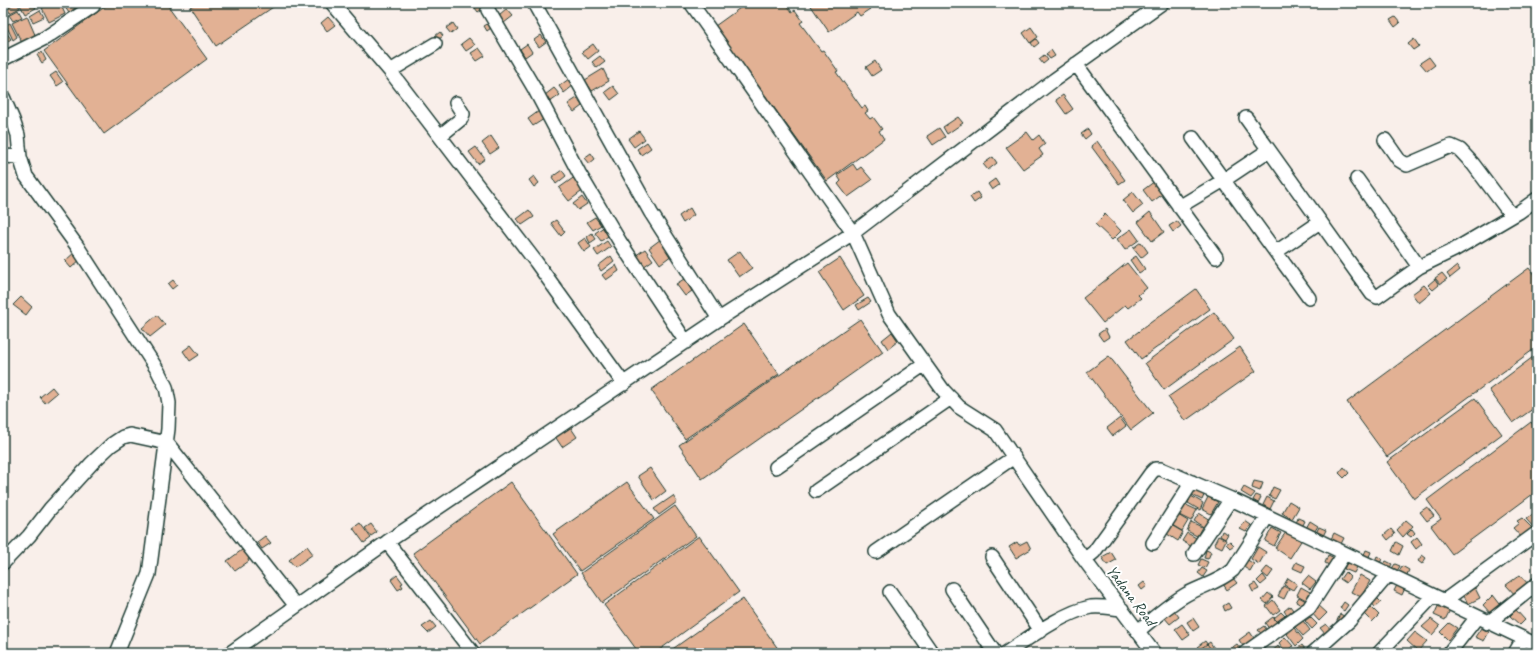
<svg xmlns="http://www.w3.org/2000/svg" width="1540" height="656" viewBox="0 0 1540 656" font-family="Caveat,sans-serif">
<rect width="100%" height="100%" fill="#f9efea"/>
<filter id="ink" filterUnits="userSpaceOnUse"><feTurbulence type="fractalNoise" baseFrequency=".025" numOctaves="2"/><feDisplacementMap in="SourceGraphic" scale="8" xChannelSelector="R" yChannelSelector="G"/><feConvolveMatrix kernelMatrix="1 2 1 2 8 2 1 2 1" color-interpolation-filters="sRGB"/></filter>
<g filter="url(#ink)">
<!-- building -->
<path fill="#e2b194" stroke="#1f3d34" d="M17 3 20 8 10 13 7 8Z
M25 3H33L36 8 25 14 20 5Z
M52 3H60L65 14 49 22 42 8Z
M62 3H73L76 7 69 13Z
M110 3H166L207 59 104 134 44 51Z
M196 3H279L216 46 190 7Z
M482 3 485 7 478 12 475 8Z
M747 3H790L791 4 788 6 792 12 795 10 803 21 800 23 821 51 823 50 838 71 836 72 862 108 865 106 868 111 865 113 870 119 873 117 882 129 879 131 884 139 827 181 715 26Z
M809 3H871L868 5 871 9 860 16 857 12 829 32Z
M5 9 8 16 3 19V10Z
M507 9 513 16 504 23 499 16Z
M18 10 22 17 13 21 9 15Z
M40 10 44 17 33 22 30 16Z
M27 16 36 37 22 43 12 23Z
M328 17 335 25 327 31 321 23Z
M1395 17 1400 23 1395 27 1390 20Z
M492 21 495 25 487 31 484 26Z
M10 23 17 37 13 40 6 25Z
M453 23 457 29 451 34 446 28Z
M1031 27 1038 37 1030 43 1023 33Z
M3 28 11 39 3 45Z
M440 32 443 36 438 40 435 36Z
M541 35 546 42 539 47 534 40Z
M469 38 475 45 466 51 461 44Z
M1036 39 1039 43 1034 47 1031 43Z
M1414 39 1419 46 1413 50 1408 44Z
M527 44 532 52 525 57 520 49Z
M593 44 598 51 588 59 582 52Z
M479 48 485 56 477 61 471 53Z
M1051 50 1055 56 1050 59 1046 54Z
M42 52 46 60 42 63 37 55Z
M1044 55 1048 60 1043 64 1039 59Z
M600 56 605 62 597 68 592 62Z
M1429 57 1435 65 1427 71 1420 63Z
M875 61 881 70 872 76 866 67Z
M603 69 609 81 592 91 585 80Z
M56 72 63 82 57 86 50 76Z
M569 79 574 85 564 93 559 86Z
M613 86 619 94 611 100 605 92Z
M554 88 560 95 550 102 545 95Z
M1063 95 1073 109 1066 114 1056 100Z
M577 98 582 106 574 112 568 104Z
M539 111 544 119 533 126 528 119Z
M958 117 963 123 947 134 943 127Z
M939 128 945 137 933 145 927 136Z
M1088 129 1091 134 1085 139 1081 134Z
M639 131 645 139 634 147 628 139Z
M1027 132 1033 140 1039 135 1045 144 1039 149 1043 155 1023 169 1006 147Z
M491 136 499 148 490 154 482 143Z
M1097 141 1125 180 1119 184 1091 146Z
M647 142 651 148 641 155 637 149Z
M476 147 485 159 478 164 469 152Z
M591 153 595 159 589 164 584 158Z
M993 157 997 163 988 170 983 164Z
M853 164 857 170 861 167 872 180 848 197 838 184 841 181 837 175Z
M562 170 566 176 556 184 552 177Z
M534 176 539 183 534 187 529 180Z
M576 176 585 189 569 201 559 188Z
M995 179 999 185 992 190 988 184Z
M1155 181 1163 194 1152 202 1143 190Z
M977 192 981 198 974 203 970 197Z
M1133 192 1143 205 1133 213 1123 200Z
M582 197 587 204 578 210 573 204Z
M690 208 694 215 683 223 679 216Z
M529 210 534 217 522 225 517 219Z
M1150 212 1164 232 1152 241 1138 222Z
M1105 214 1121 231 1112 240 1095 224Z
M595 217 601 225 593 230 587 222Z
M556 220 565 232 561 236 551 223Z
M1177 221 1181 226 1173 232 1169 226Z
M605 226 611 234 601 241 595 233Z
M1131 229 1139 240 1125 250 1117 239Z
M592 233 596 239 590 243 587 237Z
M585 238 591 247 584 252 578 243Z
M661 239 672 255 660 264 649 248Z
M607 241 611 247 598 256 594 250Z
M1141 242 1148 252 1141 258 1133 248Z
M645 249 653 260 643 267 635 256Z
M76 251 82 258 71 268 65 261Z
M740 251 752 268 739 277 727 260Z
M611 256 614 261 601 271 598 266Z
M1136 256 1145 269 1139 273 1130 260Z
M840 258 864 296 844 310 819 272Z
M1127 263 1147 288 1138 295 1141 298 1128 308 1125 305 1103 323 1083 298Z
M616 265 619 271 606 280 602 275Z
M1457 266 1460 270 1450 278 1447 274Z
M1529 268 1537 279V347L1387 457 1347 402Z
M1442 273 1447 279 1440 284 1435 278Z
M684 279 692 291 685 296 676 284Z
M1435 279 1439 285 1433 290 1428 285Z
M173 280 177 285 172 289 168 284Z
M1424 285 1431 293 1419 303 1412 294Z
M1196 289 1210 309 1141 359 1127 340Z
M21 297 32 307 26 315 13 305Z
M868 298 871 302 859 310 856 305Z
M1214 312 1234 339 1164 390 1145 363Z
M157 315 165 325 150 337 142 328Z
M860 319 883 352 702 479 679 445Z
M744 324 779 374 685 439 651 390Z
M1105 329 1109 337 1103 341 1098 334Z
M892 332 898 341 888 349 882 340Z
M191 345 199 355 190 361 183 351Z
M1240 347 1256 371 1185 421 1168 397Z
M1537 354V406L1513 423 1489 390Z
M1109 356 1153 413 1131 430 1087 372Z
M52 387 57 393 45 403 40 397Z
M1475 398 1502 434 1414 499 1387 462Z
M1120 418 1126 426 1113 436 1107 428Z
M1531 422 1537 430V491L1452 554 1431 526 1441 519 1427 500Z
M569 425 577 437 562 447 554 435Z
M1344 467 1349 473 1344 478 1339 473Z
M650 468 666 491 654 500 638 476Z
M1254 481 1263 483 1260 491 1252 488Z
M511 482 577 574 480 644 413 553Z
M627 482 654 519 580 571 553 534Z
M1244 487 1255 493 1251 498 1241 492Z
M1273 487 1280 490 1275 499 1269 496Z
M1195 488 1205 493 1202 500 1192 495Z
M1256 495 1261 497 1258 503 1253 500Z
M673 496 677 502 659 515 654 509Z
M1191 496 1203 503 1200 510 1188 503Z
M1208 497 1218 502 1211 514 1202 509Z
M1267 497 1274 501 1270 509 1263 505Z
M1289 501 1299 507 1292 519 1282 513Z
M1184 504 1197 510 1191 521 1179 515Z
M675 506 696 536 602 603 581 573Z
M1427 507 1434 516 1427 521 1420 512Z
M1537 511V529L1536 530 1526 519Z
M1199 513 1210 520 1205 528 1194 521Z
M1178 515 1188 521 1182 531 1172 525Z
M1298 518 1305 521 1301 529 1295 526Z
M1522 518 1534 530 1523 539 1513 528 1519 523 1517 521Z
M1406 520 1413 526 1403 537 1397 530Z
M1245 521 1251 525 1246 532 1240 529Z
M1310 521 1318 526 1313 534 1305 530Z
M1191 522 1202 527 1197 536 1187 531Z
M360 523 371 538 364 543 353 528Z
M371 524 377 532 371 536 365 528Z
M1171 525 1183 532 1178 541 1167 534Z
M1319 527 1326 530 1323 536 1316 533Z
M1272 528 1281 533 1274 546 1265 541Z
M1391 529 1395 534 1388 540 1384 535Z
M1412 529 1415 533 1411 537 1407 534Z
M1222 531 1228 534 1225 539 1220 536Z
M1286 532 1301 541 1290 558 1275 548Z
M1187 533 1200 540 1196 549 1182 541Z
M1334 533 1344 538 1341 544 1331 539Z
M265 536 271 543 262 549 257 542Z
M699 536 739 592 655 653H639L604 605Z
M1218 536 1226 540 1222 548 1214 544Z
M1417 537 1422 544 1416 549 1411 542Z
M1027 541 1031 549 1016 558 1009 547 1017 542 1019 545Z
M1230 541 1234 545 1230 548 1226 544Z
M1396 542 1403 546 1399 555 1392 551Z
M307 546 313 554 295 567 289 560Z
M246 547 252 555 248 559 249 561 235 571 227 561Z
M1258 547 1266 552 1259 564 1251 559Z
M1206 550 1211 552 1208 559 1204 558Z
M1366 550 1371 552 1368 559 1363 557Z
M1111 552 1116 560 1107 565 1102 557Z
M1328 555 1337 559 1333 567 1325 563Z
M1422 555 1426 558 1422 564 1418 561Z
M1377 556 1382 559 1379 565 1374 563Z
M1201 559 1208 562 1205 568 1198 565Z
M1246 559 1254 564 1250 571 1242 566Z
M1348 560 1358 565 1354 573 1344 569Z
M1386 561 1392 564 1388 571 1382 567Z
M1296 562 1305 566 1302 572 1293 568Z
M1395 564 1400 566 1396 573 1391 570Z
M1402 566 1409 570 1406 577 1398 573Z
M1267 567 1273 571 1268 578 1262 573Z
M1202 568 1207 571 1203 577 1198 573Z
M1345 572 1350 577 1346 583 1340 579Z
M397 575 403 583 401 584 403 587 398 590 391 580Z
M1263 575 1267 580 1261 585 1257 581Z
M1360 575 1370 581 1361 597 1351 592Z
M1520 575 1529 585 1517 597 1506 585Z
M1308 576 1316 582 1310 589 1302 583Z
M1232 577 1237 583 1227 590 1223 584Z
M1288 578 1297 584 1293 590 1284 585Z
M1144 582 1147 586 1142 590 1139 586Z
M1255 583 1259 589 1253 592 1250 586Z
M1397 585 1405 588 1402 595 1394 591Z
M1283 586 1289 589 1284 599 1278 596Z
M1301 587 1310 592 1306 600 1297 595Z
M1475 588 1480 598 1468 604 1463 594Z
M1268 593 1273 597 1267 604 1262 600Z
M1493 595 1500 604 1491 614 1483 605Z
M1375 596 1381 602 1375 607 1370 601Z
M1299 597 1306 601 1303 606 1296 602Z
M743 599 781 653H667Z
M1273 600 1280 610 1273 615 1266 606Z
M1344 602 1348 605 1344 611 1340 608Z
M1228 603 1231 608 1225 611 1223 606Z
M1317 604 1327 613 1319 621 1310 611Z
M1439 604 1451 608 1445 620 1434 615Z
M1290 606 1293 610 1287 615 1284 611Z
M1371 607 1379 615 1372 622 1364 614Z
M1174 610 1179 617 1170 624 1164 617Z
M1516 610 1525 620 1520 625 1510 616Z
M1281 612 1289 620 1282 626 1274 618Z
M1340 614 1346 617 1342 626 1336 623Z
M1273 617 1278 624 1270 630 1265 623Z
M1310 617 1317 624 1312 629 1305 621Z
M1193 618 1199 627 1193 631 1187 622Z
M1431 619 1440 626 1432 635 1422 627Z
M431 621 436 627 428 633 422 627Z
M1303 621 1310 630 1303 636 1295 627Z
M1449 623 1457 628 1448 640 1440 632Z
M1182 624 1190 635 1183 640 1175 629Z
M1326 624 1332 631 1326 635 1320 628Z
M1264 626 1269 633 1264 637 1258 630Z
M1294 628 1303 639 1296 646 1287 634Z
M1481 628 1489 632 1484 641 1475 637Z
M1250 632 1256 641 1245 649 1239 640Z
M1415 632 1427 641 1418 651 1407 641Z
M1285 637 1293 646 1286 652 1279 643Z
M1205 641 1213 652 1212 653H1202L1197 647Z
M1210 642 1217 653H1198L1197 651Z
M1237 644 1241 649 1233 653 1230 649Z
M1302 645 1308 653H1301L1297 649Z
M1278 646 1283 653H1270Z"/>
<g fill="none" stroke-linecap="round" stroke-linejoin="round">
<!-- minor casing -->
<g stroke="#1f3d34" stroke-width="16">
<path id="minor" d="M332 3 390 71 536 262 624 384
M534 3 651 213 719 319
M691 3 853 233 889 314 943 390 959 407 995 430 1083 558 1088 557 1094 552 1151 473 1155 469H1161L1231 499 1537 645
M488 10 534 88 579 173 620 242 686 342
M3 59 45 38 93 6
M1076 64 1216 257
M390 71 435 44
M3 97 13 120 18 135 20 157 26 176 77 246 158 371 166 387 169 403 168 429 149 574 117 653
M1246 118 1372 294 1377 297 1419 267 1454 250 1519 212 1537 199
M440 136 461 119 463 114 456 103
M1193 138 1309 298
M1385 140 1399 160 1407 165 1451 146 1460 150 1473 164 1512 216
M3 156 20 157
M1357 179 1419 267
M1179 207 1224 180 1269 150
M1276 252 1320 222
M776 467 925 364
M816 491 951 398
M387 542 473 653
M1153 543 1192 482
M876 552 1014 457
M1194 554 1231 499
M992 557 1041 631
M1083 558 1154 653
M3 563 29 536 50 509 92 463 111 445 123 437 130 435 167 443 296 606
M952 589 995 653
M890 592 932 653
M1444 601 1537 533
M1488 623 1537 584
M1138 631C1154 618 1169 604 1187 594 1202 586 1221 581 1233 570L1267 517
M230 653 387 542 719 319 853 233 1054 80 1162 3
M1006 653C1029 638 1064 612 1091 607 1101 606 1112 608 1122 609
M1245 653 1309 608 1344 554
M1313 653 1349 621 1388 575
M1379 653 1433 596
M1449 653 1477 617
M1515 653 1523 639"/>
</g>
<!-- minor -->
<use href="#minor" stroke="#fff" stroke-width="13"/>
</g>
</g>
<g text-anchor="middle" stroke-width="4" stroke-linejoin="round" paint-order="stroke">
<!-- street labels -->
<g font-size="16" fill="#1f3d34" stroke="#fff">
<text transform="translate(1132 595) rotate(53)" y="6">Yadana Road</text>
</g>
</g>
<!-- margin -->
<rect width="1540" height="656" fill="none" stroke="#fff" stroke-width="16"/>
<rect x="8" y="8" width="1524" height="640" fill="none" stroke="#1f3d34" stroke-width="1.5" filter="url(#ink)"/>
</svg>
